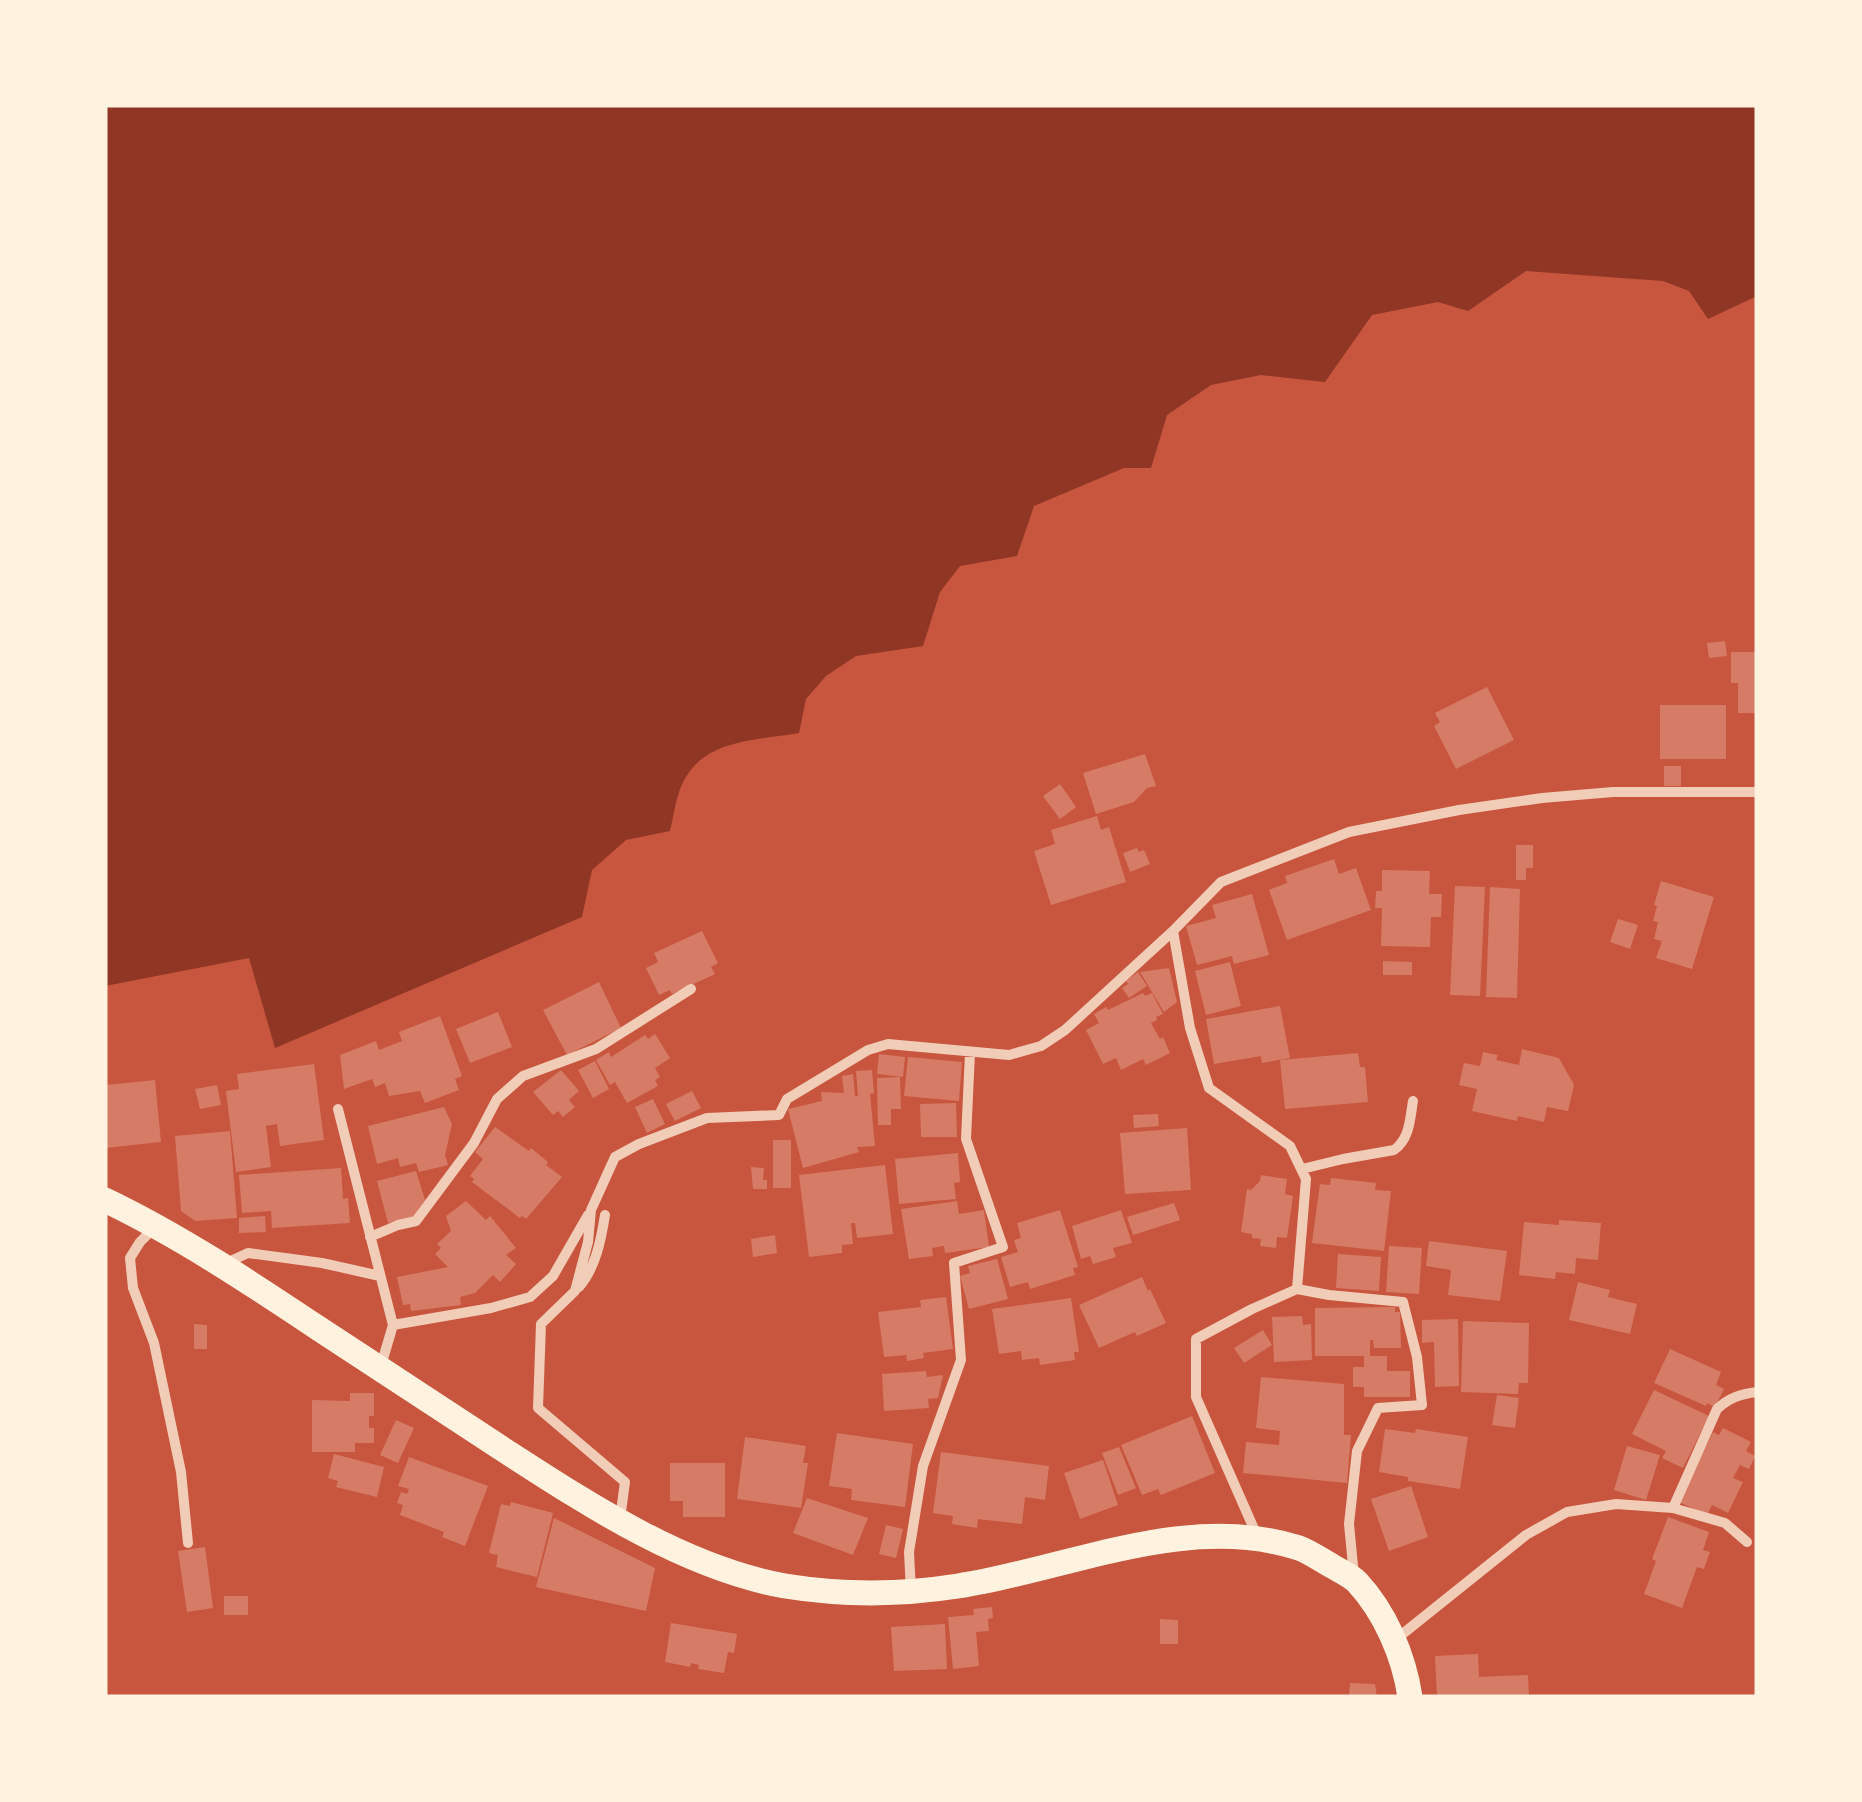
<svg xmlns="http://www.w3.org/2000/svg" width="1862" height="1802" viewBox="0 0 1862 1802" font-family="'Titillium Web',sans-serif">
<rect width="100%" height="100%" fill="#c8553d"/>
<!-- water -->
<path fill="#8f3625" d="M105 105H1757V296L1708 319 1689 291 1663 281 1526 271 1468 311 1438 302 1372 315 1325 382 1261 375 1211 385 1167 415 1151 468H1124L1034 506 1017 556 960 566 940 592 923 646 856 656 826 676 806 699 799 733C752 741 697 739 679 792 675 804 673 818 670 831L626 840 592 870 582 917 275 1048 249 958 105 986Z"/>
<!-- building -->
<path fill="#d67c66" d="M1725 641 1727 656 1709 658 1707 643Z
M1731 652H1757V713H1738V683H1731Z
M1487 687 1514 740 1456 769 1434 726 1440 722 1435 713Z
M1660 705H1726V759H1660Z
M1145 754 1156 786 1147 788 1134 802 1096 814 1083 773Z
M1664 766H1681V786H1664Z
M1060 784 1076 807 1060 819 1043 796Z
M1097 816 1101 830 1109 827 1126 882 1051 905 1034 851 1055 844 1051 830Z
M1516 845H1533V868H1526V880H1516Z
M1137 848 1139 852 1144 850 1150 864 1130 872 1123 853Z
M1334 859 1339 874 1356 868 1371 910 1287 940 1269 890 1287 883 1285 876Z
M1382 870 1430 871 1429 894H1442L1441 917H1431L1430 947 1381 946 1382 908H1375L1376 891H1382Z
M1661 881 1714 897 1692 969 1656 958 1662 941 1654 939 1658 922 1653 921 1657 906 1654 905Z
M1455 886 1485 887 1480 996 1450 995Z
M1490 887 1520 889 1517 998 1486 997Z
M1252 894 1269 955 1234 964 1232 956 1197 965 1186 926 1216 918 1212 905Z
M1618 919 1638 925 1630 949 1610 942Z
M702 931 718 963 711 967 715 974 672 994 670 990 659 995 646 968 658 962 654 953Z
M1383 961 1412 962V975H1383Z
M1230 962 1241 1006 1206 1015 1195 971Z
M1169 968 1177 1002 1164 1012 1140 972Z
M1138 972 1147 986 1129 998 1122 988 1128 984 1126 981Z
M599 982 621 1028 567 1055 543 1010Z
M1143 993 1145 996 1152 993 1163 1014 1156 1017 1157 1020 1151 1023 1160 1039 1163 1037 1170 1053 1146 1065 1143 1059 1121 1070 1116 1058 1103 1064 1086 1030 1099 1023 1094 1014 1106 1007 1108 1010Z
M1280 1006 1290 1058 1262 1063 1261 1056 1214 1064 1206 1019Z
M498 1012 512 1047 470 1063 456 1029Z
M440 1016 462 1076 455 1079 459 1090 425 1103 420 1091 389 1096 385 1083 375 1087 372 1079 344 1089 340 1055 376 1041 379 1050 402 1041 399 1032Z
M655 1034 670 1058 655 1068 660 1077 655 1080 658 1086 627 1103 615 1082 610 1085 596 1060 609 1052 611 1057 645 1035 648 1039Z
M1522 1049 1559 1058 1574 1085 1568 1111 1547 1107 1544 1122 1518 1116 1517 1121 1472 1111 1477 1089 1459 1085 1464 1063 1480 1066 1483 1052 1498 1055 1496 1060 1519 1065Z
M1358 1053 1360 1067H1365L1368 1102 1285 1109 1280 1060Z
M879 1054 905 1057 903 1077 877 1074Z
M908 1057 962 1062 959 1101 904 1096Z
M595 1061 609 1089 593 1098 578 1070Z
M314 1064 324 1140 280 1146 277 1124 266 1126 271 1167 236 1172 226 1091 239 1089 237 1074Z
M561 1070 579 1091 569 1100 575 1107 563 1117 558 1111 553 1115 533 1092Z
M872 1070 874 1093 870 1094 875 1146 857 1147 859 1152 803 1168 788 1109 822 1101 821 1092 844 1093 842 1076 853 1074 855 1096H858L856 1071Z
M900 1077 901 1109H891V1125H878L877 1078Z
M155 1080 161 1142 105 1148V1085Z
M217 1085 221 1105 200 1109 195 1089Z
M692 1091 701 1108 675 1121 666 1104Z
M653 1099 665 1124 647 1133 635 1107Z
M956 1103 957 1137H921L920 1104Z
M444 1107 452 1124 445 1155 448 1165 419 1172 416 1163 400 1167 398 1158 377 1164 368 1126Z
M1158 1114 1159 1126 1134 1128 1133 1115Z
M495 1127 529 1151 531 1148 548 1162 546 1165 562 1177 526 1219 522 1216 520 1218 472 1182 474 1179 470 1176 483 1159 475 1152Z
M1187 1128 1191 1190 1125 1194 1120 1133Z
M230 1131 237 1218 195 1221 181 1211 175 1136Z
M773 1140H791V1188H773Z
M958 1153 960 1182 954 1183 956 1199 899 1204 895 1159Z
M885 1165 893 1234 857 1238 855 1223H851L853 1244 842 1245V1253L809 1257 799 1175Z
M751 1167 764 1168 763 1180H767V1189H753Z
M341 1168 343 1199 348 1198 350 1223 272 1228 271 1211 242 1213 239 1175Z
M416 1171 425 1200 414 1216 388 1223 377 1181Z
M1261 1175 1287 1179 1285 1194 1293 1196 1287 1238 1277 1237 1276 1248 1260 1246 1261 1239 1252 1238V1234L1241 1232 1247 1189 1251 1190 1260 1181Z
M1331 1178 1376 1183 1375 1190 1391 1191 1384 1251 1312 1243 1320 1184 1330 1185Z
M466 1201 486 1220 490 1216 516 1248 506 1255 516 1264 500 1282 493 1275 475 1293 460 1297 461 1305 411 1311 410 1304 403 1305 397 1277 448 1267 435 1254 441 1248 437 1244 451 1231 446 1216Z
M957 1201 959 1214 984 1210 989 1247 945 1253 944 1246 932 1248 933 1256 909 1259 901 1209Z
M1174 1203 1180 1220 1133 1235 1127 1217Z
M1060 1210 1078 1267 1073 1268 1075 1275 1030 1289 1028 1282 1010 1287 1001 1257 1018 1252 1014 1240 1021 1238 1017 1223Z
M1121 1210 1132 1243 1113 1248 1116 1257 1093 1264 1090 1256 1081 1259 1072 1226Z
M265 1216 266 1232 239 1233V1218Z
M1559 1220 1601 1223 1598 1260 1576 1258 1575 1274 1556 1272 1555 1279 1519 1275 1524 1222 1559 1225Z
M775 1235 777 1253 753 1257 751 1239Z
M1429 1241 1507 1251 1500 1301 1448 1295 1451 1270 1426 1266Z
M1389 1246 1422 1248 1419 1294 1386 1292Z
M1338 1254 1381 1257 1379 1291 1336 1288Z
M997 1259 1008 1299 969 1309 960 1276 970 1273 968 1266Z
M1142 1277 1148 1291 1150 1289 1166 1323 1137 1336 1135 1332 1099 1348 1079 1305Z
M1578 1282 1610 1290 1608 1297 1637 1304 1630 1334 1569 1320Z
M946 1297 953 1349 923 1353 924 1358 907 1361 906 1355 884 1357 878 1312 921 1307 920 1300Z
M1071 1298 1079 1352H1074L1075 1360 1040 1365 1039 1358 1022 1360 1021 1351 999 1354 992 1309Z
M1395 1307V1312H1400L1401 1348H1374L1373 1340H1370V1356H1387V1371H1410V1397H1364V1387H1353V1367H1364V1356H1315V1308Z
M1302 1316 1303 1325 1311 1324 1312 1360 1274 1362 1272 1317Z
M1458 1319 1459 1386 1435 1387 1434 1342 1422 1343V1320Z
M1463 1321 1529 1323 1528 1383H1519L1518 1394 1461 1392Z
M194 1324 207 1325V1349H194Z
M1263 1330 1272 1345 1244 1363 1234 1348Z
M1670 1349 1721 1372 1716 1385 1724 1389 1715 1407 1707 1403 1706 1406 1654 1383Z
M926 1371 927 1377 943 1375 938 1398 928 1399 929 1408 884 1411 882 1374Z
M1261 1377 1344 1384V1435H1351L1347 1483 1243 1473 1246 1442 1279 1445 1280 1431 1256 1428Z
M1654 1390 1709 1416 1683 1468 1662 1458 1666 1451 1632 1434Z
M350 1393H374V1416H369V1428H374V1443H355V1452H312V1400L350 1401Z
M1497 1395 1519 1398 1515 1428 1492 1425Z
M1192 1416 1215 1473 1161 1495 1158 1489 1142 1495 1121 1445Z
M396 1420 414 1428 398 1463 380 1455Z
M1723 1428 1751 1442 1746 1451 1755 1456 1749 1469 1740 1465 1733 1478 1743 1482 1728 1513 1712 1505 1707 1515 1679 1502 1713 1432 1719 1435Z
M1385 1429 1415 1433 1416 1429 1468 1437 1460 1489 1408 1481V1477L1379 1472Z
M837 1433 913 1444 905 1507 851 1500 852 1489 829 1486Z
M745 1437 806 1446 803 1463H808L801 1508 737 1499Z
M1627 1446 1660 1455 1646 1500 1614 1490Z
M1119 1447 1136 1488 1118 1495 1102 1453Z
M941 1452 1049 1466 1045 1500 1025 1497 1022 1524 978 1519 977 1528 952 1524 953 1516 933 1513Z
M334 1454 384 1467 377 1497 336 1487 338 1481 328 1478Z
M409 1457 488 1486 465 1546 442 1537 444 1532 400 1515 403 1505 397 1503 401 1492 407 1494 409 1489 398 1486Z
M1103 1460 1118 1505 1080 1519 1064 1473Z
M670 1463H725V1517H683V1501H670Z
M1411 1486 1428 1537 1389 1551 1371 1499Z
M807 1498 868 1518 853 1555 793 1533Z
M511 1502 553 1513 537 1577 496 1567 498 1555 489 1553 501 1504 510 1506Z
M1668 1517 1709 1532 1703 1550 1710 1552 1704 1569 1697 1567 1682 1608 1644 1594 1656 1561 1652 1559Z
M554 1518 655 1568 646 1611 536 1587Z
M886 1525 903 1529 896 1558 879 1554Z
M205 1547 213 1608 187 1612 178 1551Z
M224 1596H248V1615H224Z
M992 1607 993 1618 988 1619 989 1631 976 1632 979 1666 953 1669 948 1617 974 1615 973 1609Z
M1160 1619 1178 1620V1644H1160Z
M671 1623 737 1634 734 1653 728 1652 724 1673 698 1669 699 1665 691 1663 690 1667 665 1662Z
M945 1624 947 1669 894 1671 891 1627Z
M1478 1654 1479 1677 1528 1675 1529 1697H1437L1435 1656Z
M1350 1683 1375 1684 1377 1697H1349Z"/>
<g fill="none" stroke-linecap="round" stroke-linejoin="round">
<!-- minor -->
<path stroke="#f1ccb7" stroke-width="10" d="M1173 931 1190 1028 1209 1088 1290 1146 1306 1179 1297 1289 1252 1309 1196 1339V1397L1258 1538
M338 1109 393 1325
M1302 1169 1343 1159 1394 1150C1410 1139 1410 1118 1413 1101
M153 1229 140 1242 130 1258 133 1288 154 1343 181 1472 188 1543
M370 1237 398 1225 416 1221 474 1143 497 1099 523 1076 596 1049 691 989
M224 1264 248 1253 322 1263 380 1276
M579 1287C596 1267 601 1240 605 1215
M1297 1289 1329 1295 1403 1302 1417 1357 1422 1405 1378 1408 1357 1451 1349 1524 1354 1576
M380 1369 393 1325 491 1308 530 1297 553 1276 588 1215
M1673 1508 1717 1409C1729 1398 1740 1394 1757 1392
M620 1519 625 1482 538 1408 541 1324 575 1291 588 1242 591 1210 615 1157 639 1144 707 1118 779 1115 787 1099 868 1050 888 1044 1009 1055 1041 1046 1065 1030 1173 931 1221 882 1349 832 1459 810 1542 798 1613 792H1757
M911 1592 909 1552 923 1466 961 1360 954 1263 1003 1247 966 1139 970 1053
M1395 1640 1526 1535 1567 1512 1616 1504 1673 1508 1725 1523 1747 1542"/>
<!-- primary -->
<path stroke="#fff3e0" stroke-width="25" d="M105 1200C180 1236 249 1282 318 1328 379 1368 440 1408 501 1448 586 1503 684 1568 785 1586 841 1595 901 1595 958 1586 1069 1569 1186 1512 1299 1548 1310 1552 1321 1560 1332 1566 1340 1571 1350 1575 1357 1582 1385 1612 1404 1656 1410 1697"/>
</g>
<!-- border -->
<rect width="1862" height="1802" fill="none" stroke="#fff3e0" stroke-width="215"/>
</svg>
